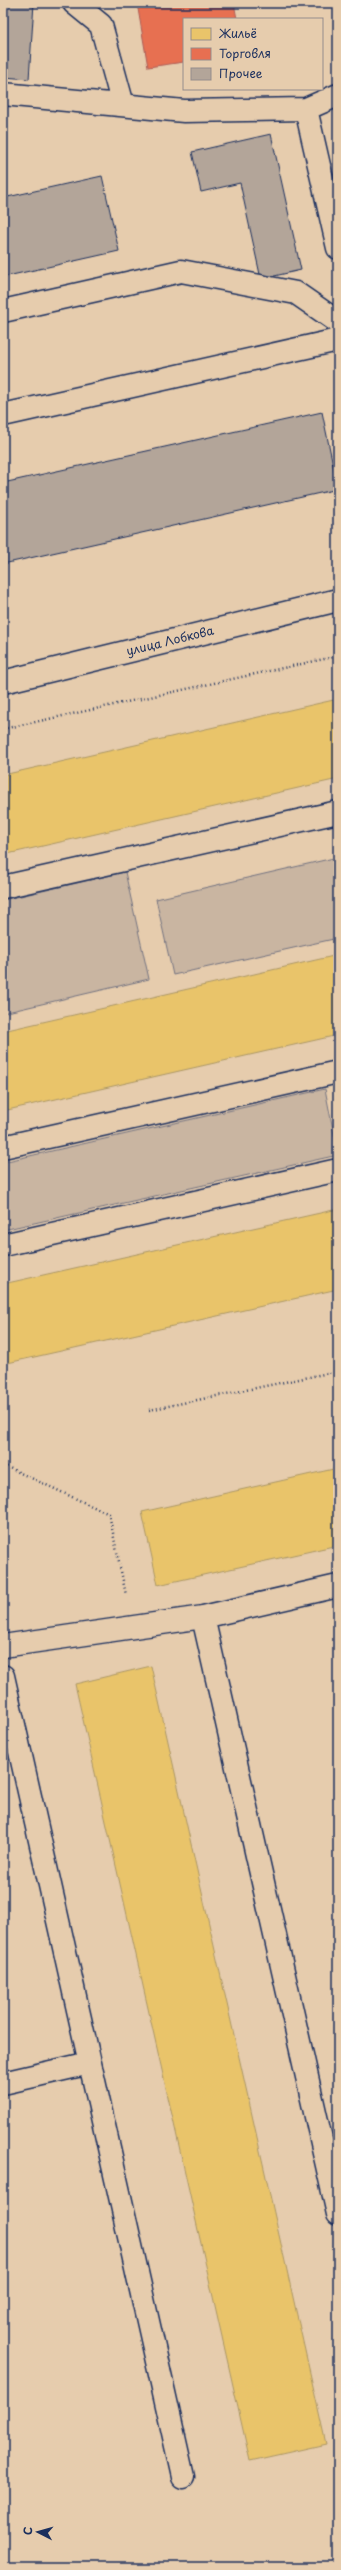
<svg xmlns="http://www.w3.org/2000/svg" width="341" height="2570" viewBox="0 0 341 2570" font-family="'Playpen Sans',sans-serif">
<rect width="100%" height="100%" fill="#e6ccad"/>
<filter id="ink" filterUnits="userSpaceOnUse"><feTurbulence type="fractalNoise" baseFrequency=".025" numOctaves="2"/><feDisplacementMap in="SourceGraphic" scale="8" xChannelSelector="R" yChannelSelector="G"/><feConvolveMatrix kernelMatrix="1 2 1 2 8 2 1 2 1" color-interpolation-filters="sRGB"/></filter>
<g filter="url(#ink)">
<!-- green -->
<path fill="#c9b5a1" stroke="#727280" d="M338 857V938L173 975 156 899Z
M125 872 149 979 3 1013V900Z
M325 1089 338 1155 3 1230V1162Z"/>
<!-- homes -->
<path fill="#e9c46a" stroke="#ab9766" d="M338 699V779L3 855V775Z
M338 955V1035L3 1111V1031Z
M338 1209V1289L3 1364V1284Z
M338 1468V1545L158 1585 142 1512Z
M151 1666 326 2444 250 2461 75 1684Z"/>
<!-- shops -->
<path fill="#e76f51" stroke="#aa5c55" d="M137 3H234L237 19H184V62L148 67Z"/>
<!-- building -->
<path fill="#b3a599" stroke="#1b2f5e" d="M3 3H34L29 79 3 77Z
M271 134 301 270 261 279 240 183 201 192 192 152Z
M102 176 119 251 3 277V198Z
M322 412 338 489 3 564V483Z"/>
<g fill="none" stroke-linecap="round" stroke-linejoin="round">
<!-- minor casing -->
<g stroke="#1b2f5e" stroke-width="25">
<path id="minor" d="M74 3 101 25 123 105
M3 94 184 111 306 109 338 95
M306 109 338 248
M3 311 181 271 296 293 338 322
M3 415 338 340
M3 887 338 812
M3 1147 338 1072
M3 1245 338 1170
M203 1617 338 2214
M3 1646 203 1617 338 1586
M3 1676 183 2477
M3 2083 90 2063"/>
</g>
<!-- major casing -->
<g stroke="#1b2f5e" stroke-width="25">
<g id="major">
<path id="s1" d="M3 682 338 600"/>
</g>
</g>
<!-- path -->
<path stroke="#1b2f5e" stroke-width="2.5" stroke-dasharray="1 3" stroke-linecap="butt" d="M3 729 338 656
M149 1410 338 1371
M3 1465 109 1514 126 1595"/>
<!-- minor -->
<use href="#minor" stroke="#e6ccad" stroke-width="22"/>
<!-- major -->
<use href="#major" stroke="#e6ccad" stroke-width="22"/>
</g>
</g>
<g text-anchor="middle" stroke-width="4" stroke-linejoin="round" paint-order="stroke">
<!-- street labels -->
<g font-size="12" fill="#1b2f5e" stroke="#e6ccad">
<text dy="4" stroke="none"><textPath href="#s1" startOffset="172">улица Лобкова</textPath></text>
</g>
</g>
<!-- margin -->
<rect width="341" height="2570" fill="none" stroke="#e6ccad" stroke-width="16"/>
<rect x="8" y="8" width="325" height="2554" fill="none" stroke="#1b2f5e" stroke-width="1.5" filter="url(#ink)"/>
<!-- legend -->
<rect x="183" y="18" width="140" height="72" fill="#e6ccad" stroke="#958d8d"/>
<rect x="191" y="28" width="20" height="12" fill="#e9c46a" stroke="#958d8d"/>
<text x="219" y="38" font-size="12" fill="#1b2f5e">Жильё</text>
<rect x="191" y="48" width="20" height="12" fill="#e76f51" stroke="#958d8d"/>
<text x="219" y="58" font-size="12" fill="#1b2f5e">Торговля</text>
<rect x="191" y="68" width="20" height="12" fill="#b3a599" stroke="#958d8d"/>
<text x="219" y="78" font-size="12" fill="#1b2f5e">Прочее</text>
<!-- north arrow -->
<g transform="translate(38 2532) rotate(276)" stroke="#e6ccad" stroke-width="3" paint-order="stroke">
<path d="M0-3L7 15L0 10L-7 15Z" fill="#1b2f5e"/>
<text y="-6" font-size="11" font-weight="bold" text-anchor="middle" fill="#1b2f5e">С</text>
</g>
</svg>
